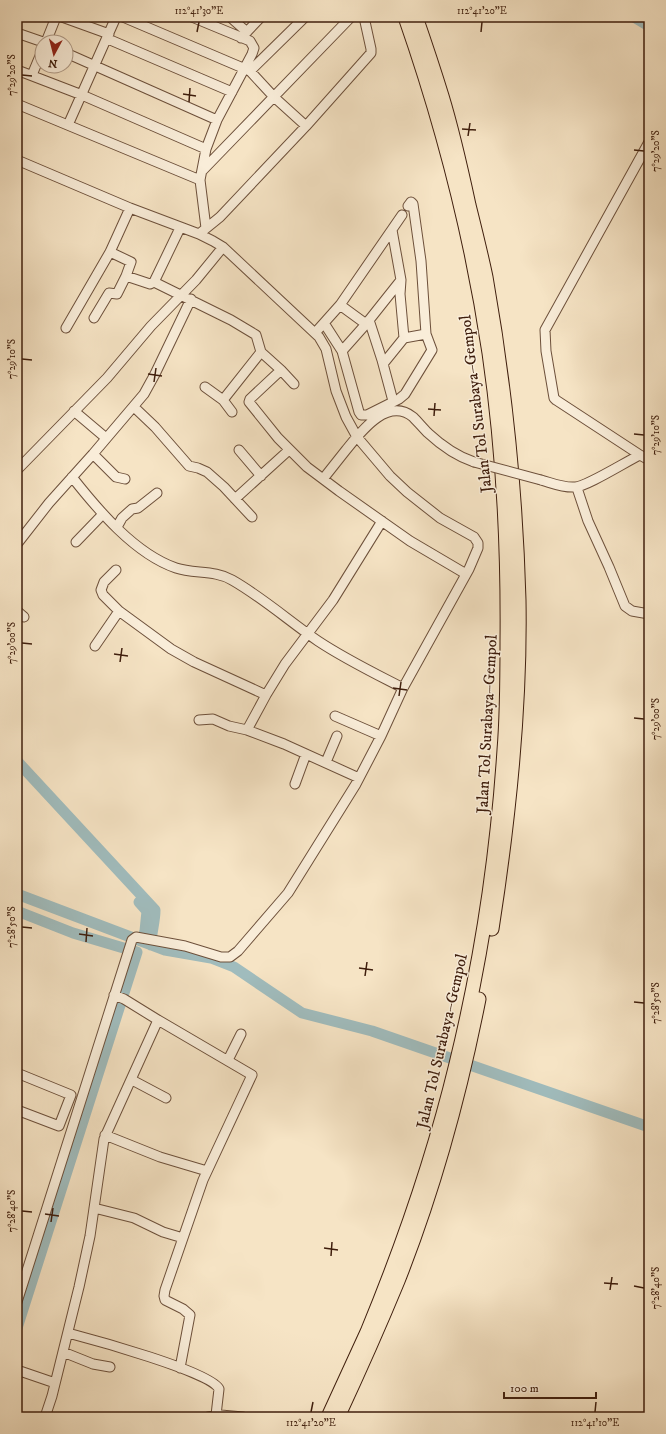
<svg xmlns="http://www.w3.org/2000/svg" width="666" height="1434" viewBox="0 0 666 1434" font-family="'IM FELL DW Pica',serif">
<rect width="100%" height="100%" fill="#f6e4c5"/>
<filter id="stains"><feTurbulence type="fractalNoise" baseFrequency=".005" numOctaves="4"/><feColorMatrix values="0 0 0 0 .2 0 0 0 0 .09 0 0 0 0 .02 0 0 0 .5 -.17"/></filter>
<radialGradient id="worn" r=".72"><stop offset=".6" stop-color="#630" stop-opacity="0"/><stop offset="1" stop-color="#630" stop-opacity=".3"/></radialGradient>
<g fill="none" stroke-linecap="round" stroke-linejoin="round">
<!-- river -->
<path stroke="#a0bcbd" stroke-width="11" d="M634 17 649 26
M17 761 155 910C155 922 151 933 151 945
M17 894 165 950 211 958 234 967 302 1013 372 1031 649 1127
M139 902 147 911 145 931 143 937
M17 911 73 933 137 952 17 1328"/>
<!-- minor casing -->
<g stroke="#6d503b" stroke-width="11">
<path id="minor" d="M62 17 109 34
M123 17 250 71 274 97 306 126
M192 17 250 41 254 48 252 54 217 120 206 149 200 180 206 228
M230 17 247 32
M17 33 43 42
M241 38 261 17
M108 39 232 92
M46 42 56 17
M66 53 217 120
M17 70 82 95 206 149
M250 71 305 17
M32 75 42 51
M17 104 200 180
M68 125 116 17
M17 160 130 208 199 234 213 241 223 247 319 337 326 349 336 391 346 417 357 437 390 476 407 492 440 518 474 537 478 543V548L469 569 403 688 381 736 356 784 288 893 238 951 230 957H221L185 946 136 937 132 940 17 1302
M202 171 351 17
M392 230 401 280 400 294 404 338
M199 234 220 217 306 126 371 53V49L364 17
M110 252 131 262 126 276 150 284 154 282 231 320 256 335 261 352 281 370 294 384
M154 282 180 228
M340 305 366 324
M94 318 109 293 117 294 126 276
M369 320 382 360 393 401
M324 323 342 351 359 412 361 415H367L399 399 405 394 432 350 426 334 421 261 413 204 411 202 408 206
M66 328 110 252 130 208
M315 333 340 305 402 215
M342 351 366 324 401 280
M383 364 404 338 426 334
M281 370 250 399 249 402 278 438 307 467 339 491 410 541 466 574
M205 387 223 400 232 412
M223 400 261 352
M134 407 155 427 189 466 198 468 207 472 224 487 252 517
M74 411 106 438
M239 450 261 476
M93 454 116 477 125 479
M640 455 556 400 554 398 546 351 545 330 649 142
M17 470 107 378 151 326 196 280 223 247
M72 477C98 510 135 554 176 568 194 574 215 570 232 580 262 597 289 621 318 641 345 659 374 673 403 688
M323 479C331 469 338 460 346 450 360 433 387 396 413 417 418 422 423 428 428 433 442 446 456 456 474 462
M541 480C552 483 563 488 575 487 586 487 627 461 640 455L649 460
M577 488 588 521 609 567 625 606 632 611 649 614
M235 499 289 450
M117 527 122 518 132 509 138 508 157 493
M76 542 103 514
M17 544 49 503 93 454 144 394 155 374 191 299
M116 570 104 582 101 590 103 595 119 611 171 649 194 662 266 695
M17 611 24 617
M95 646 119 611
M335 716 381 736
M199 720 213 719 229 726 247 730 284 744 359 778
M247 730 266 695 285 664 333 600 382 521
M326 762 337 736
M295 784 306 754
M158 1020 252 1075 203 1180 165 1290 164 1296 165 1300 183 1309 190 1315 180 1368
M228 1060 241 1034
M17 1073 71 1095 59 1126 17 1110
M132 1080 166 1098
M105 1135 160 1157 207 1171
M94 1208 134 1218 163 1232 183 1238
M68 1333C91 1339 212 1372 219 1389L216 1415
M63 1352 93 1364 110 1367
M17 1370 55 1383
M45 1417 52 1396 79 1287 90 1236 104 1139 158 1020 124 999 114 995
M208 1417 221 1415 243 1417"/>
</g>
<!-- highway casing -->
<g stroke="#3f1e0d" stroke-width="15">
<path id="highway" d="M416 17C425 43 434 70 442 96 453 132 461 168 469 205 475 229 481 253 486 277 505 384 516 492 519 600 521 710 509 820 492 929
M328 1417C341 1389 354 1360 367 1332 403 1245 434 1155 456 1064 481 962 497 856 504 750 507 714 507 678 507 642 508 545 503 449 489 353 472 239 443 126 405 17
M338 1417C359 1372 379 1327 398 1281 434 1190 460 1095 479 999"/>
</g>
<!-- minor -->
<use href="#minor" stroke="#f9edd9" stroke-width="9"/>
<!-- highway -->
<use href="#highway" stroke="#f6e4c5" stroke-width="13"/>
<!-- minor-bridge casing -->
<g stroke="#6d503b" stroke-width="11" stroke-linecap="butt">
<path id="minor-bridge" d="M474 462 541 480"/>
</g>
<!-- minor-bridge -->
<use href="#minor-bridge" stroke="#f9edd9" stroke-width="9"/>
</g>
<!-- ticks -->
<path fill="none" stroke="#3f1e0d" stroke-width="1.5" d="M197 32 199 22M481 32 482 22M22 75 32 76M183 94 196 96M189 102 190 88M462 129 476 130M468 136 470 123M634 150 644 151M22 359 32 360M148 374 162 376M154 382 156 368M428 409 441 410M434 416 435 403M634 434 644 435M22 643 32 644M114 654 128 656M120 662 122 648M393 688 407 690M399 696 401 682M634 718 644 719M22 927 32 928M79 934 93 936M86 942 87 928M359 968 373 970M365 976 367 962M634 1002 644 1003M22 1211 32 1212M45 1214 59 1216M51 1222 53 1208M324 1248 338 1250M331 1256 332 1242M604 1283 618 1284M634 1286 644 1288M610 1290 612 1277M311 1412 313 1402M595 1412 596 1402"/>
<g text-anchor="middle" stroke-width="3" stroke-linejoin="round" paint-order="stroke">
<!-- street labels -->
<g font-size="16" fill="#3f1e0d" stroke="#f9edd9">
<text transform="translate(475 404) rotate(-97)" y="6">Jalan Tol Surabaya–Gempol</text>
<text transform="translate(486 724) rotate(-87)" y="6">Jalan Tol Surabaya–Gempol</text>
<text transform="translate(441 1041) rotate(-77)" y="6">Jalan Tol Surabaya–Gempol</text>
</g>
</g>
<!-- margin -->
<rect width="666" height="1434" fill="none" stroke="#f6e4c5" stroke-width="44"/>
<!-- north arrow -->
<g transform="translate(54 54) rotate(187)"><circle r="19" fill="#f9edd9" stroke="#af9a87"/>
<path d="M0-3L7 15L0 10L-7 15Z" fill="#8f2418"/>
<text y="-6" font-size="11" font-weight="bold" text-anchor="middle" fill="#3f1e0d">N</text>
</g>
<!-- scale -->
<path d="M504 1392v6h92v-6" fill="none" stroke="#3f1e0d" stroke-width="2"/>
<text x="510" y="1392" font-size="12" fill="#3f1e0d" stroke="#f9edd9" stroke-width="3" paint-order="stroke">100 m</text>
<rect x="22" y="22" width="622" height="1390" fill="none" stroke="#3f1e0d" stroke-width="1.5"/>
<g font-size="10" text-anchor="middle" fill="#3f1e0d">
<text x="199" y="14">112°41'30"E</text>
<text x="482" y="14">112°41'20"E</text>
<text transform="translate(11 75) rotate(-90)" y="4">7°29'20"S</text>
<text transform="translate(655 151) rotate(-90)" y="4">7°29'20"S</text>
<text transform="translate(11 359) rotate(-90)" y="4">7°29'10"S</text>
<text transform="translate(655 435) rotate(-90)" y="4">7°29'10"S</text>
<text transform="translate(11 643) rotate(-90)" y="4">7°29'00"S</text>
<text transform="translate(655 719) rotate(-90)" y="4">7°29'00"S</text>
<text transform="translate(11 927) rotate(-90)" y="4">7°28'50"S</text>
<text transform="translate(655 1003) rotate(-90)" y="4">7°28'50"S</text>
<text transform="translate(11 1211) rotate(-90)" y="4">7°28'40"S</text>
<text transform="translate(655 1288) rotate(-90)" y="4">7°28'40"S</text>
<text x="311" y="1426">112°41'20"E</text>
<text x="595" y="1426">112°41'10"E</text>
</g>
<rect width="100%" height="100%" filter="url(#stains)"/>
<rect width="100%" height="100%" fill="url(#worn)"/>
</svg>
